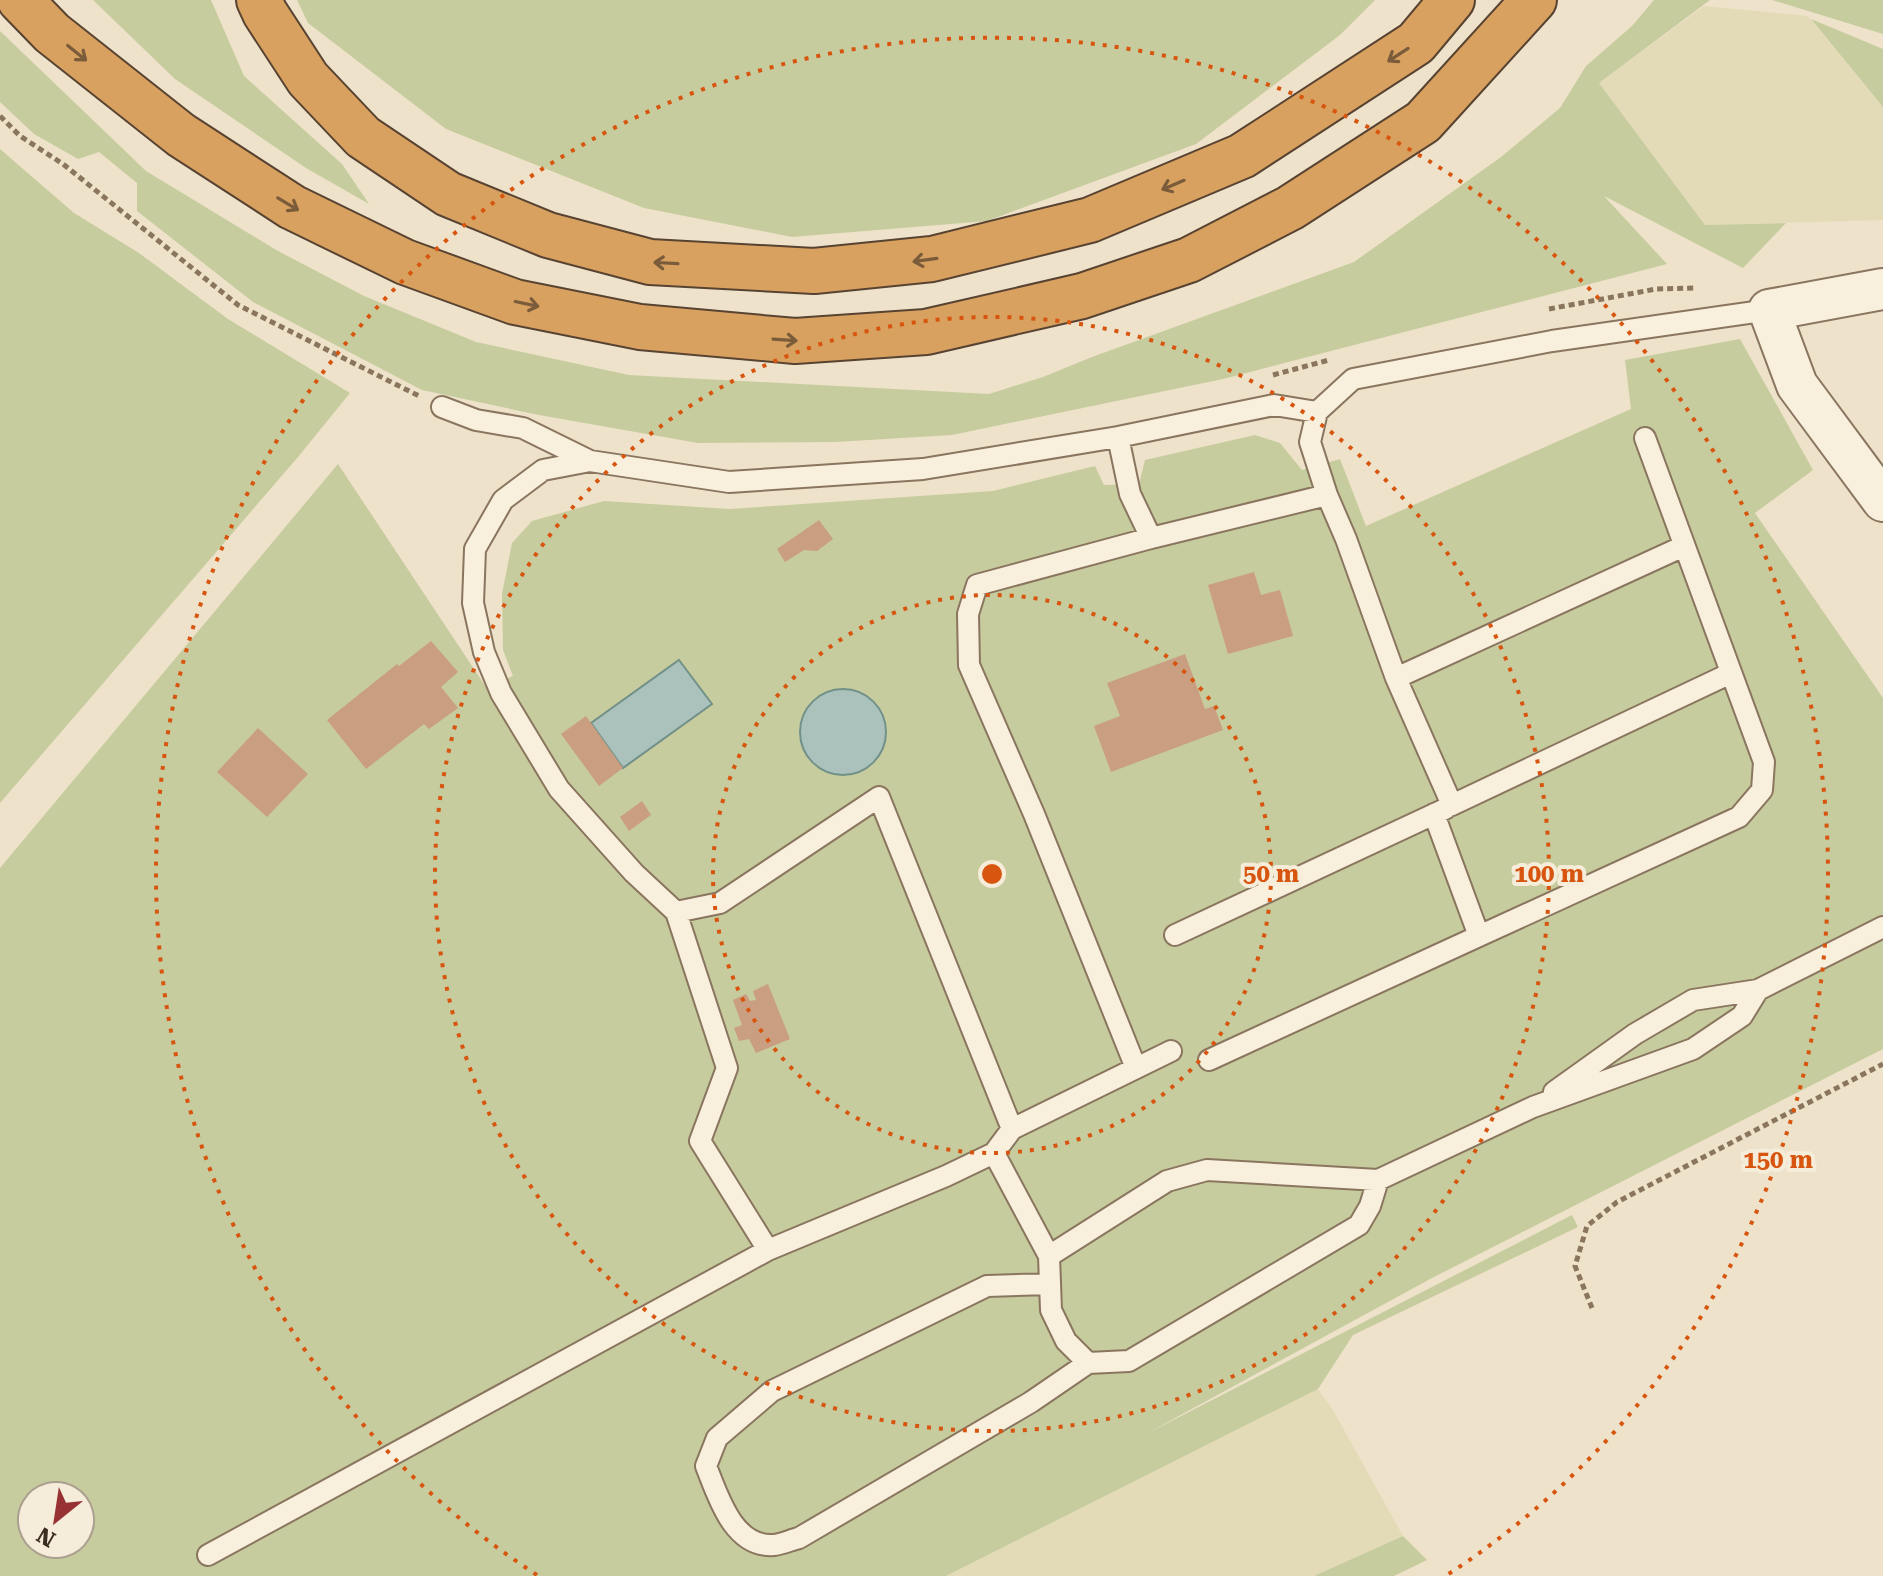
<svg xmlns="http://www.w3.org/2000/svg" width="1883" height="1576" viewBox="0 0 1883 1576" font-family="'Roboto Serif',serif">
<rect width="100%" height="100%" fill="#eee2ca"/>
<!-- farmland -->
<path fill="#e3dbb7" d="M1704 6 1808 16 1883 107V220L1705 225 1599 83Z
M1318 1389 1333 1410 1403 1536 1314 1576H946Z"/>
<!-- green -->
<path fill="#c7cc9e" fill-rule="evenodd" d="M93 0H211L244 76 342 164 369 204 306 168 175 79Z
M297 0H1375L1340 35 1196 144 987 221 792 237 644 208 446 129 308 23Z
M1654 0H1710L1599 83 1705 225 1786 223 1743 268 1604 196 1667 264 1223 379 952 435 835 442 698 443 539 415 422 390 253 302 137 211V183L99 152 78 159 34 134 0 102V31L146 171 278 251 364 296 476 342 629 375 989 394 1043 377 1092 357 1354 262 1501 157 1560 108 1586 66 1632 26Z
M1772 0H1883V34Z
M1811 19 1883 49V107Z
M0 149 74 213 139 253 228 319 350 393 298 457 0 803Z
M1740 339 1813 470 1755 513 1883 698V1049L1432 1278 1146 1434 1572 1215 1578 1227 1353 1335 1318 1389 946 1576H0V868L338 464 486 687 513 676 503 650 502 594 512 543 532 521 604 501 730 509 993 491 1095 466 1104 485 1139 484 1145 460 1255 435 1280 443 1302 470 1340 459 1366 526 1631 409 1625 360ZM32 1496H80V1544H32Z
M1403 1536 1427 1560 1394 1576H1314Z"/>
<!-- water -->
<path fill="#aac2bb" stroke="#719188" stroke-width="2" d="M679 660 712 704 623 768 591 723Z
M800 732a43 43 0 1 1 86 0a43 43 0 1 1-86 0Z"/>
<!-- building -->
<path fill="#ca9e81" d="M819 520 833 539 817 551 804 550 785 562 777 549Z
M1254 572 1261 595 1280 590 1293 636 1228 654 1208 585Z
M431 641 458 672 441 687 458 708 429 729 424 724 366 769 327 720 397 664 399 666Z
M1185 654 1205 709 1214 706 1223 730 1111 772 1094 726 1120 716 1107 683Z
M586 716 623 768 599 786 561 734Z
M258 728 308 774 267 817 217 772Z
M642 801 651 815 629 831 620 817Z
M768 984 790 1039 756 1053 749 1039 739 1041 734 1028 742 1025 733 1000 746 994 750 1001 756 1000 753 991Z"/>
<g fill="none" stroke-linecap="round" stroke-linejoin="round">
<!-- lane casing -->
<g stroke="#8a755f" stroke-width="24">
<path id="lane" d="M442 407 476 420 523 428 590 461 729 482 923 469 1118 437 1274 405 1317 412
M1118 437 1130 494 1151 538 977 585 968 614 969 665 1034 814 1136 1068
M590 461 543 470 503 500 475 549 473 603 484 652 501 693 559 789 634 873 676 912 720 903 879 797 1012 1129
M1327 495 1310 442 1317 412 1353 379 1552 341 1769 310
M1151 538 1327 495 1346 539 1396 678 1452 805 1731 673
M1396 678 1684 546
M1434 814 1479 936 1739 817 1762 790 1764 762 1645 438
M676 912 727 1068 700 1141 768 1250
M1175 935 1445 809
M1209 1060 1479 936
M1554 1092 1635 1034 1693 1000 1758 990 1883 927
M1049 1256 1167 1181 1207 1170 1378 1180 1533 1107 1693 1049 1742 1016 1758 990
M1050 1284 987 1286 772 1391 717 1438 706 1466C718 1496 733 1548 774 1545 782 1544 791 1540 799 1538L1031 1402 1088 1363 1129 1361 1359 1225 1370 1206 1378 1180
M1088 1363 1066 1341 1051 1310 1049 1256 994 1153 1012 1129 1171 1051
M208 1555 768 1250 946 1176 994 1153"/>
</g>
<!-- street casing -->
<g stroke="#8a755f" stroke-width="44">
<path id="street" d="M1883 289 1769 310 1797 385 1883 501"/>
</g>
<!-- highway casing -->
<g stroke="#584332" stroke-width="48">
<path id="highway" d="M20 0 52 33 181 135 292 207 405 262 515 302 640 327 795 341 926 332 1082 296 1189 260 1290 208 1423 122 1534 0
M259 0 265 13 308 79 363 137 448 194 548 235 650 262 814 271 932 259 1090 220 1242 156 1416 43 1452 0"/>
</g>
<!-- path -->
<path stroke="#8a755f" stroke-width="5" stroke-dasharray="6 4" stroke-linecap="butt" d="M0 116 20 136 63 164 238 305 419 396
M1549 309 1656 289 1697 288
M1273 375 1329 360
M1592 1308 1575 1266 1587 1226 1617 1202 1883 1064"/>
<!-- lane -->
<use href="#lane" stroke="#f8f0dd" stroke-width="20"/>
<!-- street -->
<use href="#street" stroke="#f8f0dd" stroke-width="40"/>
<!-- highway -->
<use href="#highway" stroke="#d8a15f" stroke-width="44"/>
</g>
<!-- one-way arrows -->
<defs><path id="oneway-shaft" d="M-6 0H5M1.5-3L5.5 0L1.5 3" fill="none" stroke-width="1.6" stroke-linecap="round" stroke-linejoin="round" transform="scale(2)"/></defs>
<g stroke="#7a5b3a">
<use href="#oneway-shaft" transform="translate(77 53) rotate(39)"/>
<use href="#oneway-shaft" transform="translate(1398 55) rotate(147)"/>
<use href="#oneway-shaft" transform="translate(1173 185) rotate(157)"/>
<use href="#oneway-shaft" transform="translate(288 204) rotate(31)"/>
<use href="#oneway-shaft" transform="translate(925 260) rotate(172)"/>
<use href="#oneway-shaft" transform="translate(666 263) rotate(-177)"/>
<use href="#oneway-shaft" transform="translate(527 304) rotate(12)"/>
<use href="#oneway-shaft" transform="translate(785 340) rotate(4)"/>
</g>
<!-- distance rings -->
<g fill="none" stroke="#d7550e" stroke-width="4" stroke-dasharray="4 8">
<circle cx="992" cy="874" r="279"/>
<circle cx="992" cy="874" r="557"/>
<path d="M537 1575A836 836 0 1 1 1447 1575"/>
</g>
<circle cx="992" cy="874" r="12" fill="#d7550e" stroke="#f5ecd9" stroke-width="4"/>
<g font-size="24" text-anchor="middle" font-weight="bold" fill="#d7550e" stroke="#f5ecd9" stroke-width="8" stroke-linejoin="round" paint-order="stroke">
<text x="1271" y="882">50 m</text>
<text x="1549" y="882">100 m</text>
<text x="1778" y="1168">150 m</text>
</g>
<!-- north arrow -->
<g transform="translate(56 1520) rotate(210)"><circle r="38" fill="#f5ecd9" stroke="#aba08f" stroke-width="2"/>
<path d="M0-6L14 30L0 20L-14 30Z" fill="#973133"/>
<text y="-12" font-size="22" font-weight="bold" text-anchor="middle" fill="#3b2d21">N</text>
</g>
</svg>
